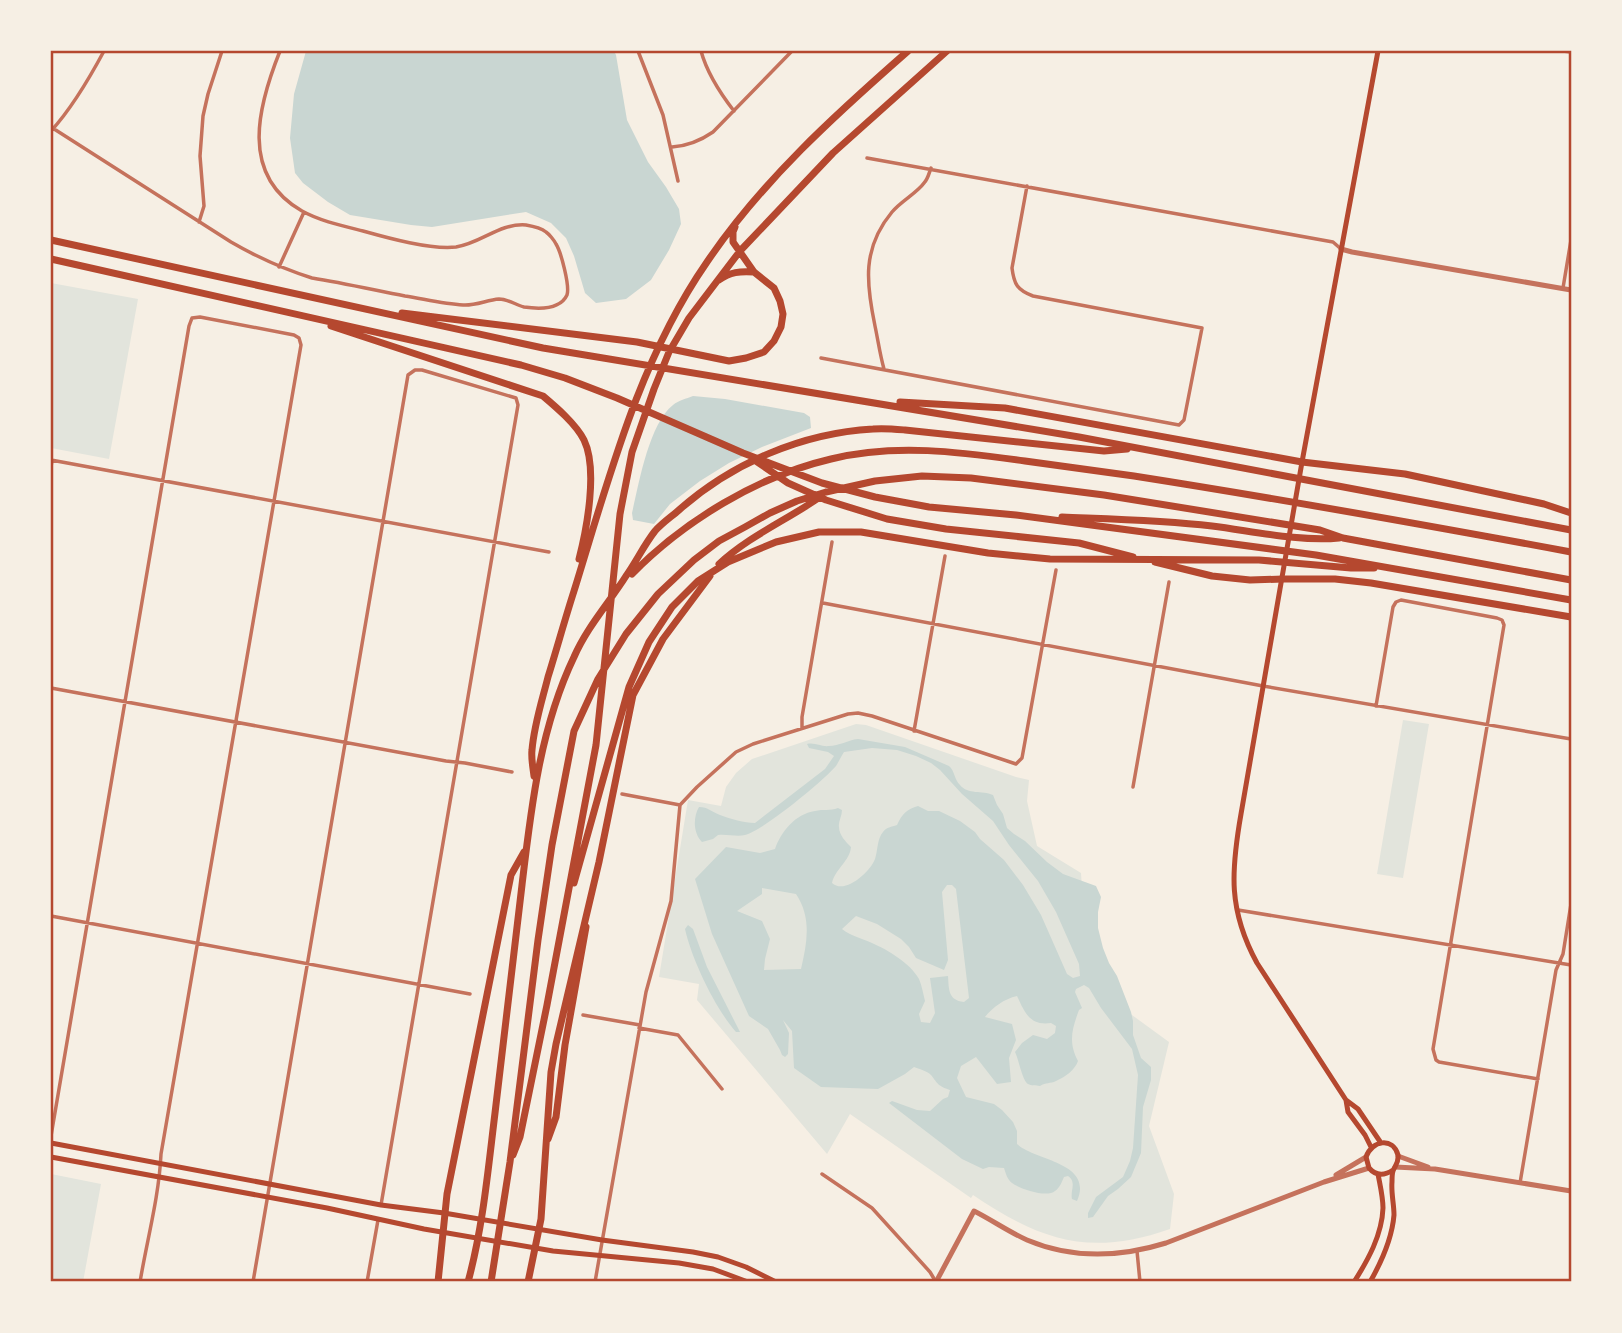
<svg xmlns="http://www.w3.org/2000/svg" width="1622" height="1333" viewBox="0 0 1622 1333" font-family="'IBM Plex Serif',serif">
<rect width="100%" height="100%" fill="#f6efe4"/>
<!-- green -->
<path fill="#e2e4dc" d="M51 283 138 299 109 459 51 448Z
M1403 720 1429 724 1403 878 1377 874Z
M856 724 866 725 1016 777 1029 780 1027 801 1037 846 1081 873 1088 983 1169 1042 1149 1126 1174 1194 1170 1229C1090 1257 1041 1241 973 1195L971 1198 850 1114 827 1154 697 1000 699 984 659 977 688 800 721 806 726 787 736 773 752 759Z
M51 1174 101 1184 83 1282H51Z"/>
<!-- water -->
<path fill="#c9d6d2" fill-rule="evenodd" d="M306 51H614L616 55 627 120 648 162 666 187 679 209 681 224 669 250 651 280 626 299 596 303 585 293 574 256 566 238 551 223 526 212 432 227 411 225 350 215 328 202 303 183 295 173 290 138 294 94Z
M693 396 725 399 804 413 810 417 811 428 762 447 729 463 700 481 670 504 654 524 633 520 632 513C639 483 649 424 673 405 679 400 686 399 693 396Z
M858 739 905 747 949 766C955 771 954 779 960 785 968 795 982 790 993 795L997 805 1003 814 1007 828 1014 834 1025 841 1047 862 1063 874 1096 886 1101 897 1098 912V928L1103 948 1109 963 1117 976 1131 1012 1133 1021V1035L1141 1058 1151 1067V1080L1143 1107 1141 1153 1131 1177 1118 1189 1108 1196 1093 1217 1088 1218V1213L1096 1197 1123 1177 1130 1161 1133 1148 1138 1075 1132 1049 1101 1008 1089 988 1084 985 1076 989 1075 992 1082 1008 1079 1010C1072 1029 1068 1042 1078 1061 1075 1070 1065 1077 1056 1081 1050 1084 1046 1082 1040 1086 1036 1085 1031 1086 1028 1084 1022 1080 1019 1060 1015 1052L1022 1043 1033 1035 1047 1039 1055 1033 1056 1026 1051 1023C1030 1026 1025 1013 1017 996 1004 999 993 1007 985 1017L1012 1024 1016 1040 1009 1058 1011 1082 997 1084 976 1057 961 1066 957 1078 966 1097 994 1104 1002 1110 1013 1122 1017 1131V1144C1035 1161 1094 1162 1077 1201L1072 1199C1070 1191 1077 1182 1068 1176L1064 1177C1062 1181 1060 1188 1055 1191 1047 1198 1020 1189 1012 1183 1007 1179 1006 1174 1004 1168L989 1167 983 1169 962 1159 889 1103 892 1101 917 1110 930 1111 943 1099 948 1097 950 1090C938 1086 938 1084 931 1075 927 1071 919 1069 914 1067L905 1074 878 1089 821 1087 794 1068 792 1031 783 1020 789 1033 788 1054 785 1057 782 1055 780 1050 768 1029 749 1016 712 934 695 879 726 847 760 853 775 849C781 832 795 814 815 811 823 809 830 811 838 808L842 810C842 816 838 822 839 827 839 835 846 842 851 847 850 861 835 869 832 883 845 895 870 872 875 859 878 850 877 839 883 832 887 827 891 827 897 825 902 814 907 809 918 806L928 811H939L960 821 975 832 980 839 1004 860 1023 885 1041 915 1067 974 1073 978 1080 976 1079 964 1056 912 1038 881 1009 845 993 821 962 794 940 770 931 763 916 756 897 750 872 748 844 752C841 757 839 761 836 766 822 782 764 830 745 835 737 837 727 834 718 835L713 839 702 842C693 833 693 817 699 807 708 807 712 812 720 815 731 819 744 823 755 823L825 769 834 756 828 752 809 748 807 744C815 742 821 747 829 746 839 746 848 740 858 739ZM947 885H952L956 889 969 998 964 1002C948 1000 949 990 948 976L930 978 935 1013 930 1023 921 1022 919 1014 925 1001C923 993 922 986 919 979 910 963 888 950 872 943 861 938 851 936 842 929L856 916 877 924 901 939 909 947 916 958 944 970 948 960 942 892ZM762 888 796 894C812 918 807 943 801 969L764 970 765 959 770 939 762 921 737 911 762 894Z
M688 925 693 929 707 967 740 1032H736C715 1008 692 960 685 929Z"/>
<g fill="none" stroke-linecap="round" stroke-linejoin="round">
<!-- minor -->
<path stroke="#c5725c" stroke-width="3.5" d="M638 51 663 115 678 181
M701 51C707 73 720 93 734 111
M1563 51 1571 52
M51 127 231 242C257 257 283 269 312 278 343 283 374 290 405 296 424 299 444 304 463 305 475 306 487 300 499 299 508 299 516 305 524 307 538 309 560 310 567 295 570 286 561 252 556 244 554 240 549 234 546 232 541 228 532 226 526 225 499 223 482 243 456 247 431 250 388 238 363 231 343 226 320 221 302 211 239 175 258 106 280 51
M51 131C72 108 89 79 104 51
M672 147C688 146 700 141 713 132L792 51
M867 158 1333 242 1341 249
M199 222 204 206 200 156 203 116 208 94 222 51
M279 267 304 212
M1563 288 1571 240
M821 358 1179 425 1184 420 1202 328 1033 296C1017 290 1014 284 1012 268L1027 186
M884 369C880 355 878 340 875 326 866 283 862 248 892 212 901 201 917 193 924 183 928 179 929 173 931 168
M51 460 549 552
M51 467 52 460
M823 603 1263 686 1571 739
M51 688 446 761 465 763 512 772
M1376 706 1393 607 1396 602 1401 600 1497 618 1502 620 1504 625 1433 1049 1436 1060 1439 1062 1538 1079
M802 728V717L832 542
M914 731 945 556
M1133 787 1169 582
M622 794 680 805
M680 805 697 787 736 752 753 744 848 714 858 713 872 716 1016 764 1022 758 1056 570
M1238 910 1571 965
M51 916 470 994
M583 1015 640 1025
M639 1028 678 1035 722 1089
M51 1136 189 326 192 318 200 317 294 335 299 338 301 345 161 1154C159 1197 147 1240 140 1282
M822 1174 872 1208 930 1272 936 1282
M1520 1183 1556 970 1563 954 1571 904
M1137 1251 1140 1282
M253 1282 408 375 415 370H422L516 398 518 405 381 1205
M367 1282 378 1220
M595 1282 646 992 671 901 680 805"/>
<!-- tertiary -->
<path stroke="#c5725c" stroke-width="5" d="M1341 249 1352 252 1571 290
M1398 1156 1428 1167
M1395 1167 1435 1169 1571 1191
M1336 1175 1366 1157
M936 1282 974 1211C992 1220 1009 1232 1027 1240 1072 1259 1121 1257 1166 1243L1324 1182 1369 1168"/>
<!-- secondary -->
<path stroke="#b5482f" stroke-width="5" d="M1378 51 1302 462 1241 814C1231 871 1228 910 1257 963L1346 1100 1358 1109 1381 1143
M1346 1100 1348 1112 1365 1135 1371 1147
M51 1143 381 1205 444 1213 602 1240 693 1252 718 1257 746 1267 776 1282
M51 1157 327 1208 424 1229 553 1251 679 1263 713 1269 748 1282
M1354 1282C1368 1260 1382 1235 1383 1208 1383 1197 1380 1185 1378 1174
M1370 1282C1382 1261 1392 1239 1394 1215 1394 1204 1391 1193 1392 1182 1392 1178 1392 1174 1393 1171 1395 1165 1399 1163 1398 1155 1393 1137 1372 1140 1366 1157L1369 1168C1376 1176 1384 1176 1393 1170"/>
<!-- motorway -->
<path stroke="#b5482f" stroke-width="7" d="M51 240 543 348 1079 437 1571 530
M51 259 521 365 565 378 617 398 743 453 822 483 875 497 929 507 1016 515 1316 555 1571 600
M719 280C730 272 740 271 754 272
M402 313 637 342 729 361 746 358 764 352 774 341 781 327 783 314 780 301 774 288 754 272 733 242V232L735 227
M331 326 543 396C556 407 576 424 584 440 598 469 587 528 579 559
M900 402 1005 408 1302 462 1405 474 1544 504 1571 513
M753 459 788 483 826 500 887 519 946 529 1079 543 1133 557
M1062 517C1112 519 1162 520 1212 526 1252 531 1300 542 1339 538
M1155 562 1212 576 1250 580 1283 579H1335L1371 583 1571 617
M719 564C749 536 787 520 820 497
M632 574C684 521 758 476 831 459 895 443 960 452 1025 461 1061 466 1098 471 1134 476 1280 499 1426 525 1571 552
M534 776C533 768 531 758 532 750 534 725 542 701 548 677 557 648 565 619 574 591 609 478 639 360 707 262 762 181 835 115 908 51
M574 883 629 687 649 642 672 607 698 581 728 562 776 542 819 532H861L988 553 1050 559 1259 560 1351 568H1374
M548 1139 556 1117 565 1045 586 927
M513 1155 520 1137 547 1005 596 745 620 514 632 452 654 389 669 352 689 318 740 251 833 153 947 51
M438 1282 447 1194 511 875 524 852
M468 1282C483 1227 488 1170 495 1113 504 1037 513 961 522 885 531 808 540 728 574 657 587 627 609 603 626 576 636 562 644 545 655 531 662 523 671 517 679 510 732 463 802 433 873 429 884 428 894 429 905 430L1104 451 1127 449
M491 1282 510 1162 538 940 552 845 574 731 598 679 626 634 658 594 694 560 719 541 745 527 770 513 797 501 826 492 875 481 922 476 971 478 1104 495 1320 530 1343 538 1571 580
M528 1282 541 1219 551 1072 556 1044 599 862 633 695 663 639 710 576"/>
</g>
<!-- border -->
<rect width="1622" height="1333" fill="none" stroke="#f6efe4" stroke-width="105"/>
<rect x="52" y="52" width="1518" height="1228" fill="none" stroke="#b5482f" stroke-width="2.5"/>
</svg>
